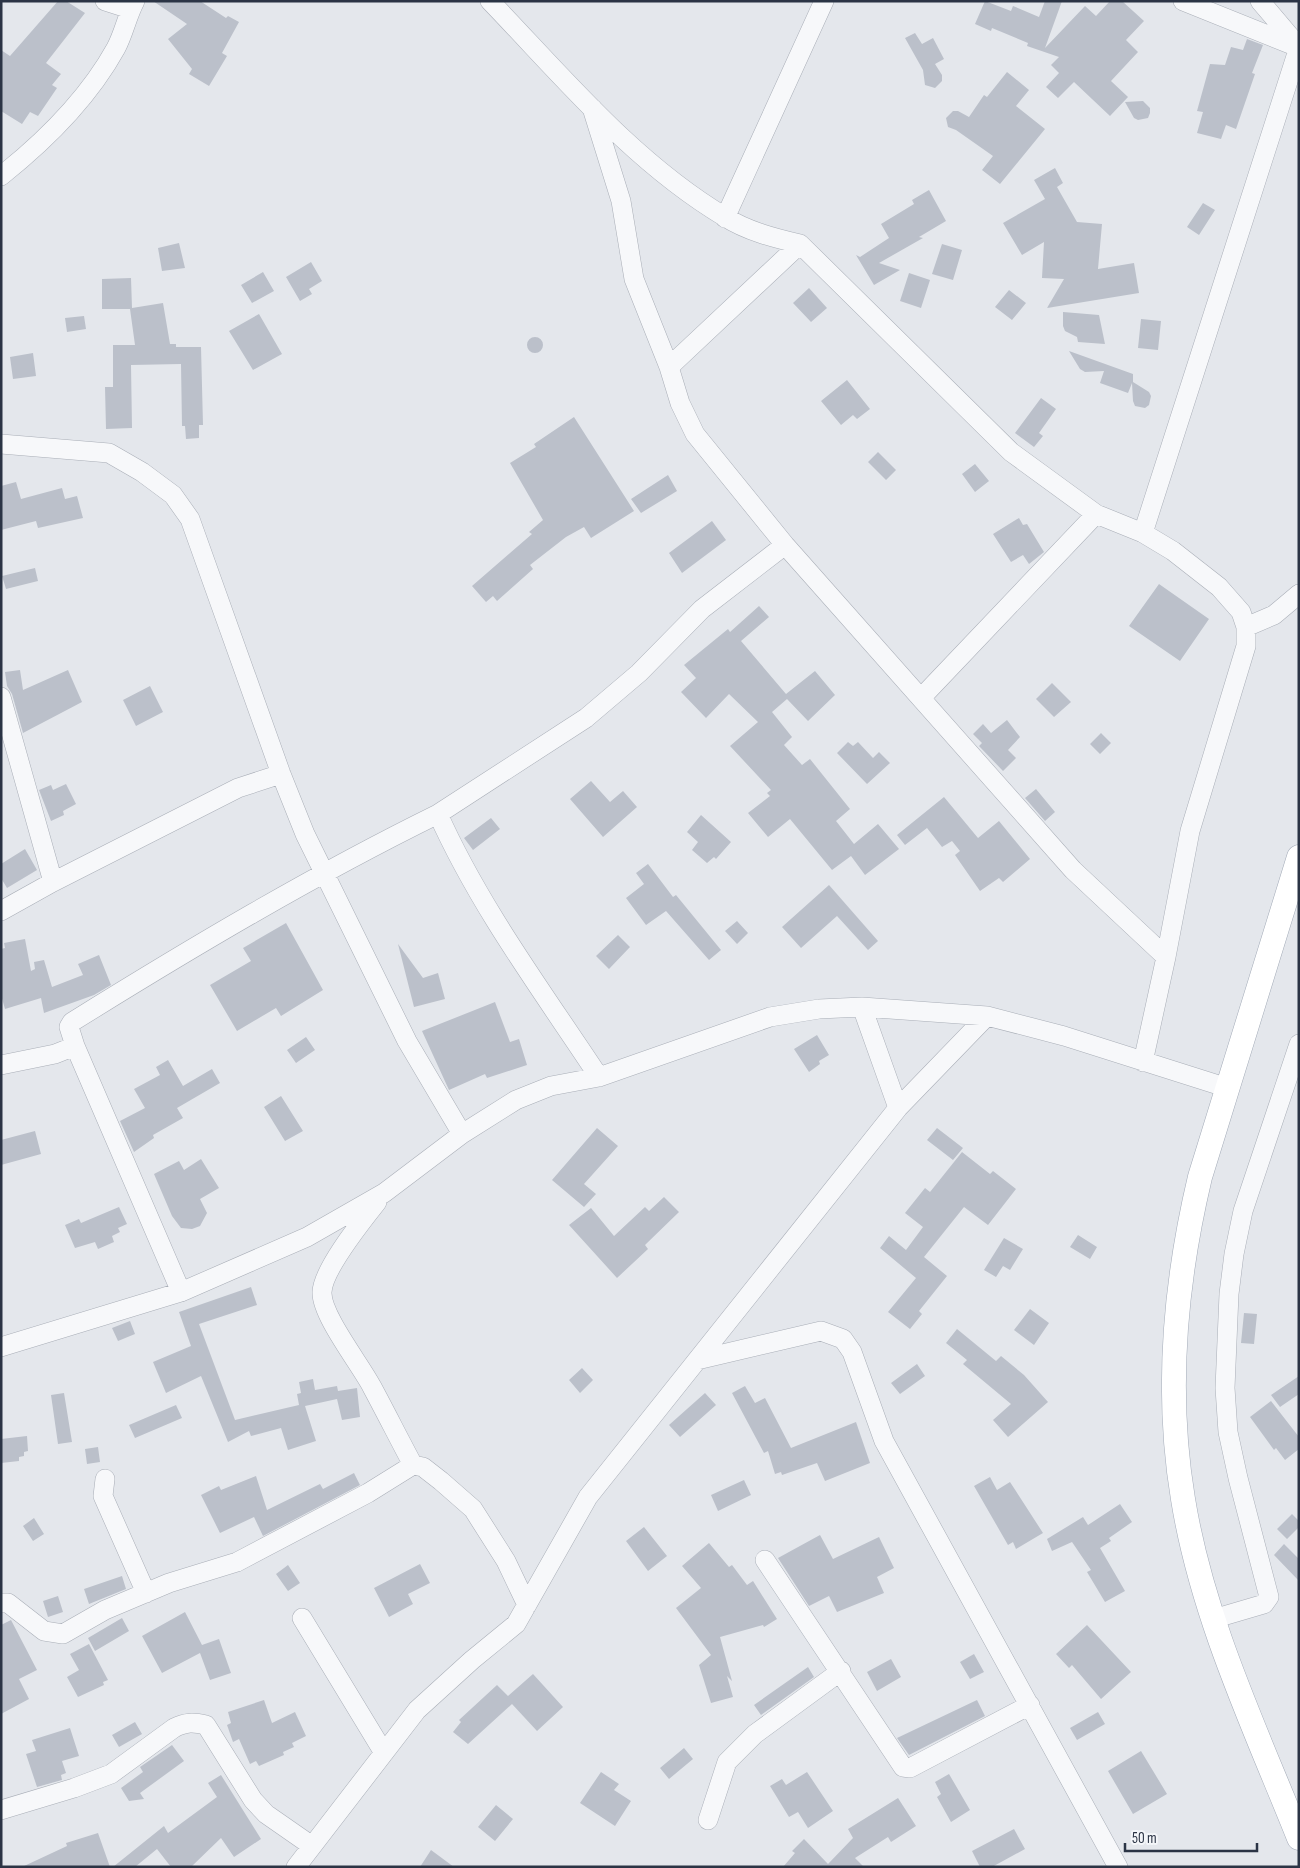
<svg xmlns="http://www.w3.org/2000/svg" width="1300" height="1868" viewBox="0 0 1300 1868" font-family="'Sofia Sans Condensed',sans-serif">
<rect width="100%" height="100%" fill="#e4e7ec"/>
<!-- building -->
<path fill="#bbc0ca" d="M58 1H66L85 13 46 63 61 74 52 85 57 88 38 116 30 112 22 124 1 111V50L10 56Z
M153 1H200L226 18 228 16 239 22 222 53 227 56 209 86 189 74 192 69 168 39 187 24Z
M985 1 1011 11 1013 6 1039 17 1045 1H1062L1045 48 1085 6 1096 16 1110 1H1122L1144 21 1126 40 1138 52 1111 81 1128 97 1110 116 1074 82 1058 98 1046 87 1059 73 1051 65 1059 57 1027 46 1028 43 992 28 991 31 975 24Z
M915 33 922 44 933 38 944 59 935 64 942 75V81L935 88 925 85 923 70 905 38Z
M1247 39 1263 45 1252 73 1255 74 1236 129 1226 125 1221 139 1197 133 1203 112 1197 111 1210 64 1225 65 1231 47 1243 50Z
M1007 72 1029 90 1016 106 1045 129 1000 184 982 170 993 156 956 130 948 127 946 118 953 111H958L969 117 984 95 987 97Z
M1143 101 1150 108V113L1148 118 1138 120 1134 118 1125 102Z
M1055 168 1063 183 1057 187 1077 222 1102 224 1098 269 1134 263 1139 293 1047 308 1064 279 1042 278 1044 242 1022 255 1003 223 1045 199 1034 180Z
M929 190 946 221 919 237 923 238 879 263 900 270 874 285 856 255 860 257 889 238 881 224 914 204 912 200Z
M1203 203 1215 210 1199 235 1187 227Z
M179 243 185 268 162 271 158 248Z
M942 244 962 250 953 280 932 274Z
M311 262 322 281 309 289 312 294 300 301 286 277Z
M263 272 274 291 252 303 241 285Z
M909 273 930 280 921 308 900 301Z
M131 278 132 308 163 303 170 344H176V347H201L203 425H199V438L186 439 185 426H182L181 364 131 365 132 428 106 429 105 387H113V345H135L130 309H102V279Z
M809 288 827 308 811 322 793 303Z
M1009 290 1026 303 1012 320 995 307Z
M1063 312 1099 315 1105 344 1078 342 1077 337 1065 331 1063 326Z
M259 314 282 354 253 370 229 331Z
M84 316 86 329 67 332 65 318Z
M1141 319 1161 321 1158 350 1138 348Z
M527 345a8 8 0 1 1 16 0a8 8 0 1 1-16 0Z
M1069 351 1133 374V382L1149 392 1151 396 1149 405 1145 408 1135 406 1133 401 1132 383 1128 393 1100 383 1104 371 1085 372 1080 369Z
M33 353 36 376 13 379 10 357Z
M847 380 870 409 857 419 853 415 841 425 821 401Z
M1041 398 1056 409 1039 433 1043 436 1034 447 1015 433Z
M574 417 634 511 591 538 584 527 566 537 530 565 533 569 497 601 493 596 486 602 472 586 532 534 529 532 543 520 510 463 536 447 534 444Z
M878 452 896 470 886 480 868 462Z
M975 464 989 481 975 492 962 474Z
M668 475 677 491 641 513 631 499Z
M16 482 21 499 62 488 65 499 77 496 83 518 38 528 36 521 1 530V486Z
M1019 518 1023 525 1027 524 1044 552 1029 564 1023 555 1011 562 993 534Z
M712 521 726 540 682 573 669 553Z
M35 568 38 581 6 589 2 576Z
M1159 584 1209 619 1180 661 1129 626Z
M759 606 769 617 741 641 786 694 815 671 835 695 808 721 787 699 772 712 792 737 784 745 802 765 810 759 850 809 836 821 854 844 878 824 899 849 865 875 851 856 832 870 790 819 768 837 748 813 770 796 767 793 771 790 730 746 758 722 729 694 706 718 681 692 696 678 684 665 728 629 730 632Z
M20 670 23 690 68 670 82 702 23 733 12 694 7 686 5 672Z
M1052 683 1071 702 1054 717 1036 699Z
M150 686 163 712 136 726 123 700Z
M1007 720 1020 737 1008 750 1016 758 1003 771 979 746 982 743 973 734 983 724 991 733Z
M1101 733 1111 743 1100 754 1090 744Z
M848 742 853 746 858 742 873 758 879 752 890 763 867 784 837 753Z
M591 781 610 802 623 791 637 807 603 837 570 799Z
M66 784 76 804 63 811 64 815 51 821 39 790 51 785 53 790Z
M1036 789 1055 812 1045 821 1025 798Z
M944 797 978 838 999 821 1030 859 1003 882 999 878 980 891 955 855 960 851 952 841 942 847 927 828 905 845 897 835Z
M701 815 731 842 716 859 714 857 707 863 692 850 698 842 687 832Z
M491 818 500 829 473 850 464 838Z
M25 849 37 870 7 888 1 878V864Z
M648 864 673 897 676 895 721 950 709 960 666 911 646 925 626 898 644 884 636 873Z
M829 885 878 941 868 950 837 916 801 948 782 927Z
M737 921 748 933 737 944 725 931Z
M286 923 323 990 281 1016 276 1008 237 1031 210 985 251 961 243 948Z
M618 935 630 947 609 969 596 956Z
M25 939 31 971 35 969 34 962 44 960 52 987 83 975 78 964 99 955 111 985 94 995 44 1013 41 998 5 1009 1 995V949L5 948 4 943Z
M398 944 423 978 438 973 445 999 414 1007Z
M495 1002 510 1042 519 1039 527 1065 487 1078 485 1074 449 1090 422 1031Z
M817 1035 829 1055 819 1061 820 1064 809 1072 794 1049Z
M306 1037 315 1050 296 1063 287 1050Z
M168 1060 183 1086 212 1069 220 1083 177 1108 183 1118 153 1135 154 1138 134 1152 120 1121 145 1108 134 1089 160 1075 156 1067Z
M281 1096 303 1131 285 1141 264 1107Z
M597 1128 618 1146 584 1184 596 1194 584 1207 552 1180Z
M937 1128 963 1148 953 1160 927 1140Z
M35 1131 41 1154 1 1165V1140Z
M962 1152 990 1174 993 1171 1016 1189 988 1225 964 1207 924 1257 947 1276 919 1311 922 1314 910 1329 888 1312 916 1278 880 1248 889 1236 906 1250 923 1227 905 1213 925 1188 930 1192Z
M201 1159 219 1188 200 1199 207 1213 200 1226 192 1229 181 1228 172 1216 154 1174 179 1161 184 1170Z
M664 1197 679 1212 645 1245 648 1249 617 1278 569 1225 591 1208 614 1236 645 1207 649 1211Z
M119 1207 127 1224 118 1228 120 1232 112 1236 114 1242 98 1249 95 1242 75 1248 65 1225 79 1219 81 1223Z
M1078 1235 1097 1247 1090 1259 1070 1247Z
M1004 1238 1023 1249 1010 1270 1003 1266 996 1277 984 1270Z
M251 1287 257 1305 199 1324 235 1420 299 1405 297 1394 301 1393 299 1382 313 1379 315 1390 337 1386 338 1391 357 1388 360 1417 342 1420 337 1399 305 1406 316 1441 288 1450 281 1428 251 1436 249 1431 228 1442 201 1376 166 1393 153 1362 191 1346 179 1312Z
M1030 1309 1049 1323 1034 1345 1014 1330Z
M1244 1313 1257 1314 1254 1344 1241 1343Z
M130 1321 135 1334 118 1341 112 1328Z
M957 1329 996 1361 1001 1356 1024 1375 1048 1402 1008 1437 993 1420 1011 1404 963 1364 967 1360 946 1343Z
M917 1364 925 1376 900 1394 891 1383Z
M582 1368 593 1380 580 1393 569 1380Z
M1299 1376V1394L1280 1407 1271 1395Z
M745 1386 755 1403 765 1398 791 1448 856 1422 870 1463 825 1481 817 1463 782 1475 781 1472 775 1474 768 1451 764 1453 732 1393Z
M64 1393 72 1442 58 1444 51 1395Z
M705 1393 716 1405 680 1437 669 1425Z
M1271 1401 1299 1437V1449L1285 1460 1276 1448 1274 1450 1250 1417Z
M176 1405 182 1418 135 1438 129 1425Z
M27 1436 28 1451 24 1452V1456L19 1457V1461L1 1463V1439Z
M98 1447 100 1462 87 1464 85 1449Z
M354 1473 360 1485 263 1536 254 1517 220 1533 201 1495 219 1486 221 1490 256 1476 267 1510 320 1484 323 1489Z
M990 1477 997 1490 1010 1482 1043 1533 1016 1549 1013 1542 1008 1545 974 1486Z
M744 1480 751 1495 718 1511 711 1495Z
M1120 1504 1132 1522 1109 1538 1111 1541 1100 1548 1125 1591 1105 1602 1087 1572 1091 1570 1072 1542 1052 1551 1047 1539 1083 1517 1088 1525Z
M1292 1514 1299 1521V1527L1287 1539 1277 1529Z
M34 1518 44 1534 33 1541 23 1526Z
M644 1527 667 1556 648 1571 626 1541Z
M820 1535 833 1559 879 1537 894 1568 877 1577 884 1593 837 1612 829 1596 809 1606 778 1558Z
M709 1543 729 1567 732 1565 747 1585 753 1581 777 1619 764 1627 763 1625 720 1637 732 1681 727 1676 733 1697 711 1703 699 1665 711 1655 676 1608 701 1588 682 1566Z
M1284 1544 1299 1559V1581L1274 1555Z
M420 1564 430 1583 408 1594 413 1604 389 1617 374 1588Z
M288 1565 300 1583 288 1591 276 1574Z
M122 1576 126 1589 89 1604 84 1589Z
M58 1596 63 1612 48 1617 43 1601Z
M185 1612 202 1645 219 1639 231 1673 210 1680 200 1653 162 1673 142 1636Z
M122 1618 129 1631 95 1651 88 1638Z
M11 1620 37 1670 19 1679 29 1699 1 1714V1625Z
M1087 1625 1131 1672 1101 1699 1072 1665 1069 1668 1056 1654Z
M89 1644 108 1680 103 1682 104 1685 78 1697 67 1677 79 1670 70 1654Z
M974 1654 984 1672 970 1679 960 1662Z
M891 1659 901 1677 877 1691 867 1672Z
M808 1667 814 1677 761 1715 754 1705Z
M533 1674 563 1707 537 1731 512 1704 468 1744 453 1732 461 1722 459 1720 497 1685 508 1696Z
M264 1700 272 1723 295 1712 306 1736 292 1743 294 1747 283 1752 284 1755 259 1766 256 1761 250 1764 239 1739 233 1742 227 1725 231 1723 228 1712Z
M977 1700 985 1716 909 1755 897 1738Z
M1098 1712 1105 1724 1077 1740 1070 1728Z
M135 1722 142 1734 119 1747 112 1735Z
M70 1728 79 1756 62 1761 66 1773 61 1775 62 1780 37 1787 26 1754 36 1751 32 1740Z
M172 1745 184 1761 140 1793 144 1799 129 1801 121 1788 143 1772 140 1767Z
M684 1748 693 1759 669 1779 660 1768Z
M1141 1751 1167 1794 1133 1814 1108 1771Z
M601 1772 619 1784 614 1790 631 1801 615 1826 580 1803Z
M807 1772 833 1811 808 1828 798 1812 789 1817 770 1786 782 1779 786 1785Z
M949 1774 970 1810 951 1822 937 1797 941 1794 935 1782Z
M221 1775 261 1839 234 1857 221 1838 191 1867H171L157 1849 135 1867H113L164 1826 168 1833 217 1797 208 1783Z
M898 1798 916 1826 891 1842 888 1837 855 1858 864 1867H783L795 1853 792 1851 804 1839 828 1864 853 1838 848 1829Z
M496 1805 513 1819 495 1841 478 1827Z
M1014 1829 1025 1849 992 1867H980L972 1851Z
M98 1833 110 1867H22L67 1846 66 1843Z
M431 1850 454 1867H420Z"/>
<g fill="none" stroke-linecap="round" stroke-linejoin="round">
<!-- minor casing -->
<g stroke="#a9aeb7" stroke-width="20">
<path id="minor" d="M105 1 130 9
M490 1C563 77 633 162 725 217 747 231 774 238 800 244L1011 452 1096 514 1143 533 1173 551 1219 587 1241 612 1246 627V646L1190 831 1166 957 1143 1062
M1183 1 1295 46
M592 108 621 201 634 279 669 367
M1 176C45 141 89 97 116 48 124 33 127 16 135 1
M725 218 824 1
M800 244 669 367 680 403 695 434 785 545 1073 870 1166 957
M1 444 109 453 142 472 173 495 190 519 281 774 305 834 407 1041 462 1134
M1143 533 1299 47 1260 1
M1246 627 1274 615 1299 594
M1 697 53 882
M921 698 1096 514
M438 814 586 718 639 673 702 609 785 545
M1 911 53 882 238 788 281 774
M862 1007 898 1108
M75 1046 69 1027 72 1022C191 948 312 876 438 814 480 908 543 992 599 1077
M1 1065 55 1054 75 1046 181 1292
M377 1202C362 1221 323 1269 322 1292 321 1315 360 1364 372 1387 386 1413 399 1439 413 1465
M1 1347 181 1292 307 1237 384 1193 462 1134 516 1100 551 1086 599 1077 770 1017 819 1009 862 1007 987 1016 1064 1036 1228 1088
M697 1360 821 1331 843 1339 852 1352 884 1441 1118 1867
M105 1479 103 1496 146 1593
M765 1560 903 1767 910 1768 1030 1705
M1 1603H8L44 1631 63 1634 105 1610 169 1583 237 1562 368 1493 413 1465 423 1467 441 1481 473 1509 506 1561 527 1605
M302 1618 384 1753
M1213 1619 1264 1604 1269 1597 1238 1478 1228 1432 1225 1388 1229 1294 1234 1254 1243 1211 1299 1044
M1 1810 74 1788 111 1774 174 1728C186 1722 193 1722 206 1725L253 1800 266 1814 312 1846
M708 1820 727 1762 755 1734 841 1671
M296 1867 417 1710 472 1660 516 1624 588 1497 898 1108 987 1016"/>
</g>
<!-- major casing -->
<g stroke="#a3abb8" stroke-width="25">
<path id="major" d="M1299 857 1200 1177C1175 1282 1165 1391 1183 1499 1202 1617 1255 1728 1299 1838"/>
</g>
<!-- minor -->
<use href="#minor" stroke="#f7f8fa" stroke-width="19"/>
<!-- major -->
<use href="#major" stroke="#fff" stroke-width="24"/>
</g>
<!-- border -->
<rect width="1300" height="1868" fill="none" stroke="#2b3445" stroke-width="5"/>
<!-- scale -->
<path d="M1125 1843v8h132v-8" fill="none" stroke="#2b3445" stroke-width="2.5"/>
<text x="1132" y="1843" font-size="15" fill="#2b3445" stroke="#f4f6f9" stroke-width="4" paint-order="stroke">50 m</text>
</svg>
